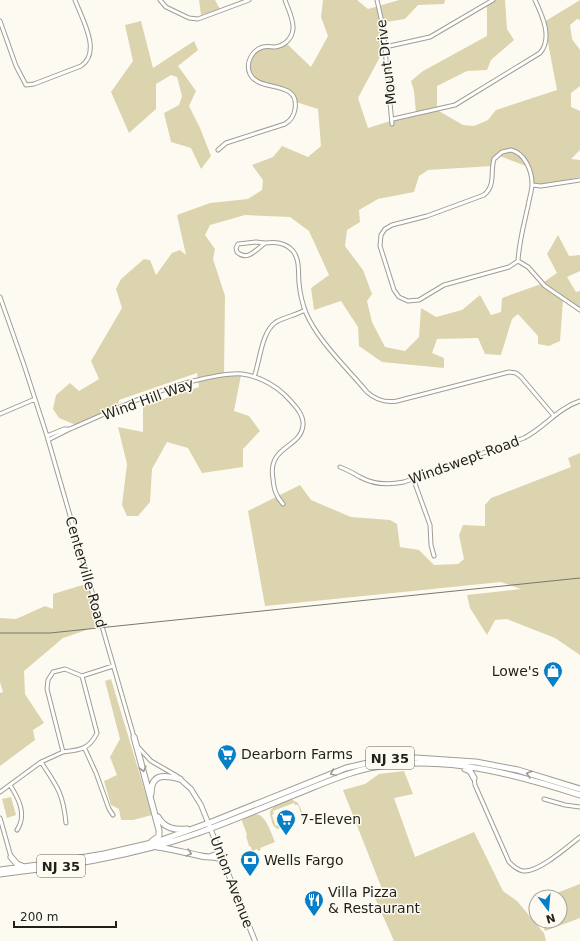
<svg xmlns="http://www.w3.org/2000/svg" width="580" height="941" viewBox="0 0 580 941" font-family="'DejaVu Sans',sans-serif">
<rect width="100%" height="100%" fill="#fdfbf1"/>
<!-- green -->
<path fill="#dcd3af" d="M199 0H215L220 9 201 15Z
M323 0H357L368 9 399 0H445L444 4 418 5 405 19 380 23 381 55 358 98 368 128 416 113 414 91 411 81 423 71 487 36V4L495 0H505L507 29 514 40 491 60 487 70 467 71 437 86V110L463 125 474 126 488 120 496 110 557 90 544 22 580 0V20L577 19 570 25 572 39 580 50V86L571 93V107L580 111V150L571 159 580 160V177L534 187 526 166 497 155 492 166 428 170 419 176 414 192 378 199 359 210 360 222 347 230 345 246 363 270 372 294 367 301 372 322 385 347 405 351 419 337 421 308 436 317 462 310 480 295 491 315 501 312 502 298 541 284 557 273 547 254 558 235 569 256 580 255V271L567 277 576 292 580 291V311L563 300 560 341 549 346 538 344V336L518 314 512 319 501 355 485 354 478 338 437 339 432 353 444 358V368L382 362 359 346 358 327 341 301 314 310 311 288 329 275 309 231 290 217 245 215 210 225 205 235 215 249 213 259 225 296 224 374 241 375 234 411 249 416 260 431 243 449V467L202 473 188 448 167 442 152 469 150 502 138 516H127L122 505 127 464 118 427 143 432V406L199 387 197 373 119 400 118 408 76 425 59 418 53 409 56 395 70 383 79 391 99 379 91 361 122 308 116 289 121 279 144 259 150 260 156 275 172 253 180 250 186 255 177 215 210 203 248 199 262 190 263 180 252 165 273 157 282 146 308 157 321 146 318 109 296 102 286 87 256 81 248 70 253 50 285 42 311 67 328 36 321 17Z
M141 21 153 68 194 41 198 50 178 66 196 91 189 106 200 128 211 156 201 169 191 148 171 142 164 113 179 105 182 96 177 77 171 75 156 84V109L129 133 111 92 133 61 125 25Z
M580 453V655L555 638 507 619 495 620 487 635 470 608 467 595 521 589 501 582 265 606 248 511 300 485 311 500 351 517 390 520 397 524 400 547 419 550 434 565 458 564 464 559 459 535 463 525 485 526V505L491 498 571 467 568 458Z
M89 583 101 625 63 638 24 671 25 694 44 723 33 730 35 740 0 766V693L3 692 0 682V618L16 619 45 606 53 609V594Z
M111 679 152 815 133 820H121L119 809 111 805 104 781 117 775 110 757 120 739 105 681Z
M404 771 413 794 394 798 415 857 474 832 503 891 517 901 544 933 546 941H394L375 898 384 894 343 790 365 784 379 774Z
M11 797 16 815 7 818 2 799Z
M291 799 298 803 305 819 301 820 303 819 298 805H295L294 803 273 811 274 814 272 815 276 826 278 825 280 828 277 829C273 826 272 823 271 818 266 806 282 803 291 799Z
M255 814C266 814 271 833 275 842L260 848 261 850 258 851 257 849 252 851 251 847 249 846 246 836 247 835 242 821 243 819Z
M580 884V918L545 931 541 921H560V897H546Z"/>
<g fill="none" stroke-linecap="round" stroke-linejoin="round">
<!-- street casing -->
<g stroke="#9f9d94" stroke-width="5">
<path id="street" d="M160 0 166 7 189 18 198 19 249 0
M377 0 383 27 392 124
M0 21 16 66 26 85 34 84 81 66C102 52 82 19 75 0
M385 47 430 37 493 0
M393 119 455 105 540 53C553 38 542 15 535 0
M218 150 226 143 285 124C290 121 294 116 295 109 300 79 259 93 250 74 245 63 252 50 263 47 267 46 271 47 275 47 284 46 292 39 293 29 294 20 288 9 285 0
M511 150C525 153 532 171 532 184 532 191 529 199 528 206 524 224 519 242 518 261L509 267 444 285 419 300 408 301 399 297 394 290 380 246 381 235 385 229 392 225 427 216 484 195C496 185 490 172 494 159L502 152Z
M532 185 541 186 580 180
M256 242 265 243C257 249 247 262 237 252L236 248 238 244Z
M265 243C275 242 285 242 293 251 300 260 298 272 299 283 300 293 302 303 306 313 318 341 348 369 367 392 376 400 386 403 397 401L509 372 516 373 521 377 554 416
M518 261 528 267 545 286 580 310
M0 297 24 365 47 436 134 737
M254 377C260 362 261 332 276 322 285 317 296 315 305 310
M0 414 35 399
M47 436 64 429H70C114 410 158 388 206 378 217 376 230 373 242 374 257 376 273 384 285 395 292 403 304 413 303 425 301 449 267 445 273 479 274 490 276 496 283 504
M48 440 70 429
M340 467C348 470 353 473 360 477 374 485 389 485 404 482L524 438C544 428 558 408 580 401
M413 478 430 525 431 545 434 556
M65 669 82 676 97 733C89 750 79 750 63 752L47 689 48 680 53 672Z
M82 676 113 666
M137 746 151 761 177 776
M85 749 96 773 109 809 113 815
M41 762C57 786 63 793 66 823
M474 778 475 785 509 862C513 866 517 870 523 871 538 873 567 847 580 837
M10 785C19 799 27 815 17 830
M0 792 41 762 63 752
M544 799 565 805 580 807
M0 818 11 857"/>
</g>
<!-- secondary casing -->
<g stroke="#9f9d94" stroke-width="6">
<path id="secondary" d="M180 779 191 789 201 805 255 941"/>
</g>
<!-- highway casing -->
<g stroke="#9f9d94" stroke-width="7">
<path id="highway" d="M134 737 159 830V836L152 841
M465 769 470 771 474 778
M151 794C151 773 164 775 180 779
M158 817C165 829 175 830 187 829
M157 847C172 849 186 853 201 856 209 858 216 856 223 860
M212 856 217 854 220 851
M11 857 17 864 22 866
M0 870 38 865 104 854 156 842 209 823 346 768 389 758H416L476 762 518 770 580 789
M0 874C67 866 134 856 198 833 234 820 269 805 304 791 331 780 358 768 388 765 453 757 518 775 580 795"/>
</g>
<!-- street -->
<use href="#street" stroke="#fff" stroke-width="3"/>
<!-- secondary -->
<use href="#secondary" stroke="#fff" stroke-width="4"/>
<!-- highway -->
<use href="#highway" stroke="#fff" stroke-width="5"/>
<!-- rail -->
<path stroke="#797771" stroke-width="1" d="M0 633H50L580 578"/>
</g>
<!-- one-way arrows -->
<defs><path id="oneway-chevron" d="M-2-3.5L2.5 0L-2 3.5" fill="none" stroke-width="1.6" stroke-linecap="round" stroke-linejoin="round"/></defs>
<g stroke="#9b9a98">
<use href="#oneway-chevron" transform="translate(143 769) rotate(75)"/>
<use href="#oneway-chevron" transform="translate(333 773) rotate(158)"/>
<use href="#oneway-chevron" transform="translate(529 774) rotate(-163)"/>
<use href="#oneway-chevron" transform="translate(189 853) rotate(15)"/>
</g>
<!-- icons -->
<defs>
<g id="shop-pin" transform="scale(1)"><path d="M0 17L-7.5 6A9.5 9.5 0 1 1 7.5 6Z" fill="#057fc7" stroke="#fdfbf1"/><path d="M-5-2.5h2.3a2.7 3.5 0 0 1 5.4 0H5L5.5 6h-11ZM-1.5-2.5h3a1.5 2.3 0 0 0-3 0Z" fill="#fff"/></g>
<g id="supermarket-pin" transform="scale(1)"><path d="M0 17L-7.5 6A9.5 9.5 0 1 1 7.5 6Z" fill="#057fc7" stroke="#fdfbf1"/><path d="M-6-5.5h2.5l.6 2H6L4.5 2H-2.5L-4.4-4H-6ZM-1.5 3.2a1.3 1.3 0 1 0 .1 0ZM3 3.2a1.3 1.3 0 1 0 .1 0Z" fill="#fff"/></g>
<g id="bank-pin" transform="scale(1)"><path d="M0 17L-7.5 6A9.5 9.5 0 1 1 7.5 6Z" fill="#057fc7" stroke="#fdfbf1"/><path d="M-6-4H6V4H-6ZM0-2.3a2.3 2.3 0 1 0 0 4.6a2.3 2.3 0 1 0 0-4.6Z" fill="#fff"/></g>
<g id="restaurant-pin" transform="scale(1)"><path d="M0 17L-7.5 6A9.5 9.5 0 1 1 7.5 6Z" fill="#057fc7" stroke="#fdfbf1"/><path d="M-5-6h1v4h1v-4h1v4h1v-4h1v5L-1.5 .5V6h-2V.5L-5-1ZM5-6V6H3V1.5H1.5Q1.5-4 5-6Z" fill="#fff"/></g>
</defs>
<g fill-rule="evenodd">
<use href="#shop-pin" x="553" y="671"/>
<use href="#supermarket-pin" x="227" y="754"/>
<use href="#supermarket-pin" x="286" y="819"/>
<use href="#bank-pin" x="250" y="860"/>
<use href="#restaurant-pin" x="314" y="900"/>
</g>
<g text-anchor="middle" stroke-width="3" stroke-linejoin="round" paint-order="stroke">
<!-- shield labels -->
<g fill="#fdfbf1" stroke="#62615b" stroke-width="1">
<rect x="366" y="747" width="48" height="22" rx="3"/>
<rect x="37" y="855" width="48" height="22" rx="3"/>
</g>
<g font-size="13" font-weight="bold" fill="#201f1b">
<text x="390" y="763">NJ 35</text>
<text x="61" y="871">NJ 35</text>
</g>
<!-- street labels -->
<g font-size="14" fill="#201f1b" stroke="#fdfbf1">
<text transform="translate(386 62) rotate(-97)" y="5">Mount Drive</text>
<text transform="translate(148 399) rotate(-20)" y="5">Wind Hill Way</text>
<text transform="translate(464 460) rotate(-20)" y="5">Windswept Road</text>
<text transform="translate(86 572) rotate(74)" y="5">Centerville Road</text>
<text transform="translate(232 882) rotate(69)" y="5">Union Avenue</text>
</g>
<!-- poi labels -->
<g font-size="14" fill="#201f1b" stroke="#fdfbf1" text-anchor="start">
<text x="539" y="676" text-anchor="end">Lowe's</text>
<text x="241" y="759">Dearborn Farms</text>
<text x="300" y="824">7-Eleven</text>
<text x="264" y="865">Wells Fargo</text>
<text x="328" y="897">Villa Pizza<tspan x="328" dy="16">&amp; Restaurant</tspan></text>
</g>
</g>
<!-- north arrow -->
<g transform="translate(548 909) rotate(164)"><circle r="19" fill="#fdfbf1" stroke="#a5a39b"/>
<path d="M0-3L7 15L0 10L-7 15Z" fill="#057fc7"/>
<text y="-6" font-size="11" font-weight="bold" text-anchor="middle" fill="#201f1b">N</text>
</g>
<!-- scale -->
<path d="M14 921v6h102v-6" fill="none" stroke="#201f1b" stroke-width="2"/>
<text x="20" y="921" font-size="12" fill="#201f1b" stroke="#fdfbf1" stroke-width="3" paint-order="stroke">200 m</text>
</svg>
